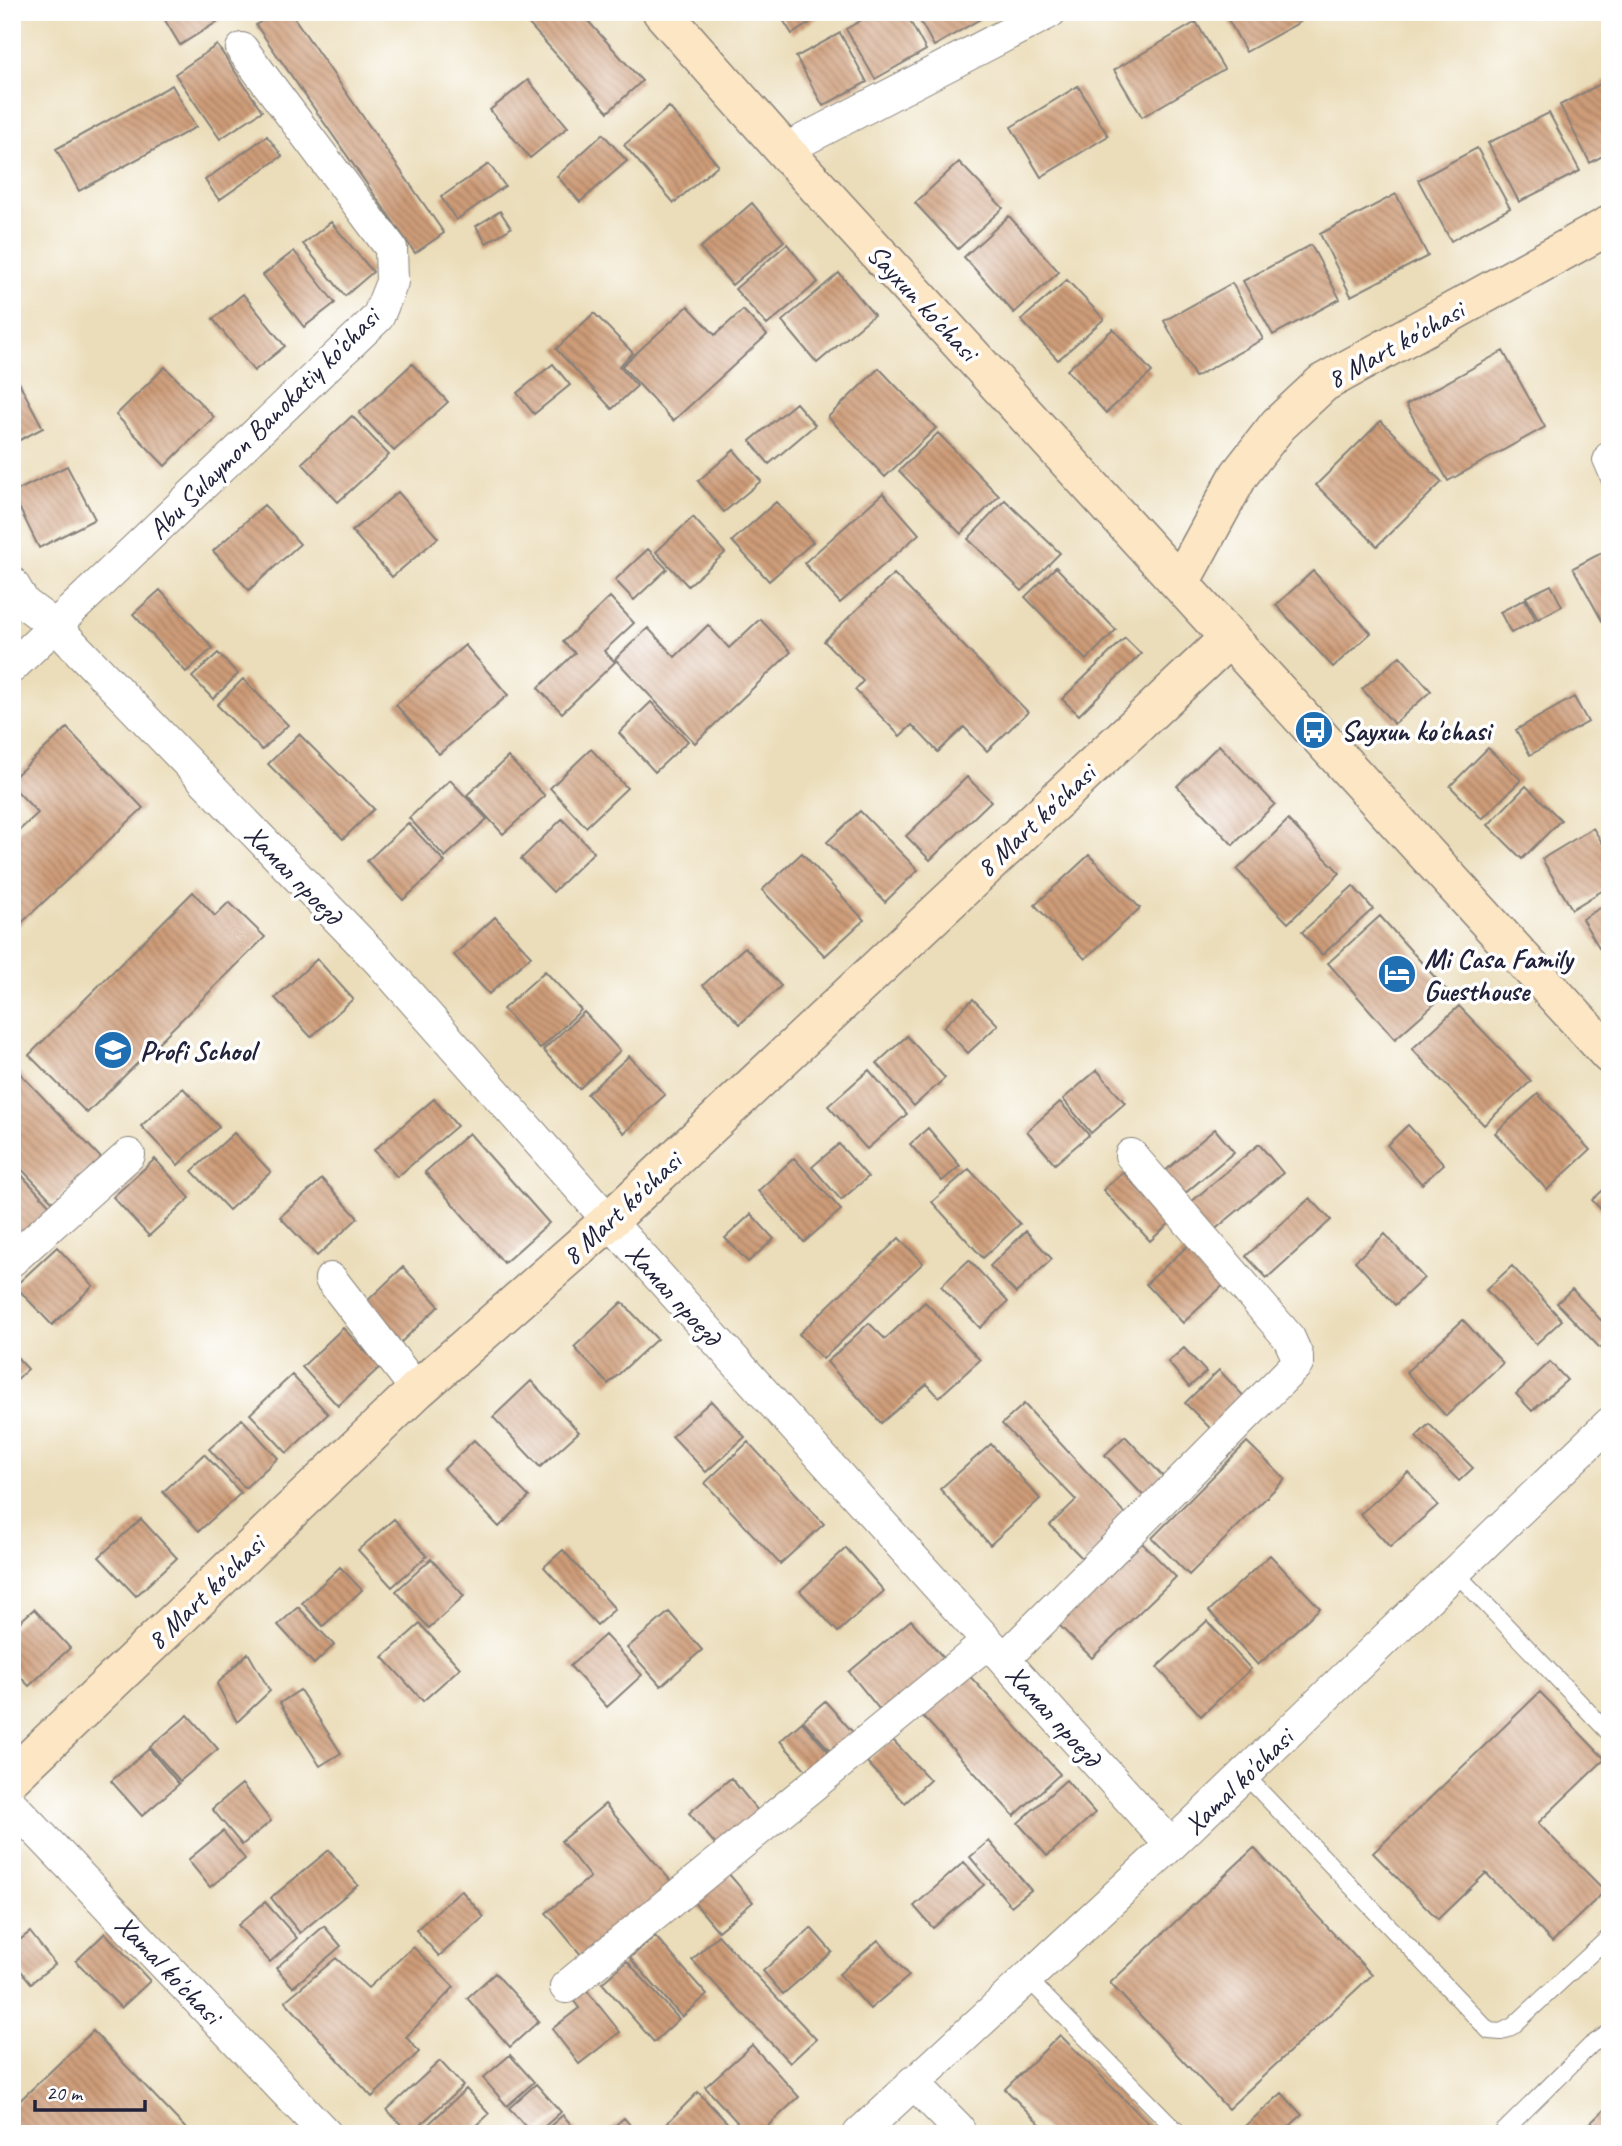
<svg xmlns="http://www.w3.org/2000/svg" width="1622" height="2146" viewBox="0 0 1622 2146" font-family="Caveat,sans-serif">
<defs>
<pattern id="building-back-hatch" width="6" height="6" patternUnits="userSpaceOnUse" patternTransform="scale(1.75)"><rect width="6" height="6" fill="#ce9c78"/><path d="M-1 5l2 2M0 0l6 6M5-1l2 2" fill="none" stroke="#a77f64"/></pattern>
</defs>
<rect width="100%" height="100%" fill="#fff"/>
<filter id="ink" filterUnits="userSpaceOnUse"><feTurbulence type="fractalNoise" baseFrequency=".0143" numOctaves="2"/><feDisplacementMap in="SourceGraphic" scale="14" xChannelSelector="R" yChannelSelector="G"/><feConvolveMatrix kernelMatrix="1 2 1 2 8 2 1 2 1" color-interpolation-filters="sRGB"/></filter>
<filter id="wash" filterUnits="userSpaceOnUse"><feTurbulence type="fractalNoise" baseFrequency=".00686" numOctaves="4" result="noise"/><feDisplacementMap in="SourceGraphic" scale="28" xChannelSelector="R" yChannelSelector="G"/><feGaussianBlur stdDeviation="1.57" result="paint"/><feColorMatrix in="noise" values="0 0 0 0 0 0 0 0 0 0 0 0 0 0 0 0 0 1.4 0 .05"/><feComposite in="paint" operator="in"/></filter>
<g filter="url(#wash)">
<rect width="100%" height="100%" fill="#ebddb9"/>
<g id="blocks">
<!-- building -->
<path fill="url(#building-back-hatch)" d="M160 12H233L180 45Z
M274 12H290L444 233 415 253 256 25Z
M518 12H580L642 81 608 112Z
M778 12H827L792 34Z
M876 12H905L926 50 875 79 846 29Z
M915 12H992L934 46Z
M1224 12H1295L1300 22 1246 52Z
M1196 22 1224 69 1142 117 1114 70Z
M840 33 867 82 823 106 796 57Z
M217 45 262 111 220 139 175 74Z
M1610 79V152L1590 163 1560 105Z
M528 80 568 127 530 158 490 110Z
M172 85 196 127 79 191 56 149Z
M1078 86 1108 136 1041 177 1011 127Z
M669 107 718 165 674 203 624 145Z
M1549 113 1580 171 1519 202 1488 143Z
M603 134 627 161 580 202 557 176Z
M267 136 282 156 219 200 205 180Z
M1477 148 1510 208 1451 241 1418 180Z
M959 162 1003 208 958 249 915 203Z
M489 164 505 186 456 220 441 197Z
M1396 194 1428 256 1351 296 1320 234Z
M752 203 784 241 732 285 700 248Z
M500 211 511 228 486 243 476 226Z
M1009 216 1059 272 1014 313 964 257Z
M331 222 373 272 345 296 303 244Z
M787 244 818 282 767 325 735 289Z
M1311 245 1340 299 1273 335 1243 281Z
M294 251 335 303 304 327 263 275Z
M839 273 874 315 817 363 782 321Z
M1067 280 1104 319 1058 360 1021 320Z
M1232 283 1263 339 1195 377 1164 321Z
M243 294 285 346 254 371 213 319Z
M688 306 715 335 743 310 767 335 673 421 622 366Z
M594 313 633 353 619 366 637 386 612 409 556 349Z
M1113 329 1152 372 1106 413 1067 370Z
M1503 351 1545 427 1448 481 1406 405Z
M412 364 448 402 394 451 359 413Z
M553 364 570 385 534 414 517 393Z
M165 367 214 417 165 466 116 415Z
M879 368 936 428 885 477 828 417Z
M15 375 43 428 12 444V376Z
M796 403 815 425 769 464 750 441Z
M352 416 389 455 338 502 302 463Z
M1381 421 1442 482 1377 546 1316 485Z
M938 433 999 496 961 534 899 471Z
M734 450 761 481 724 512 698 481Z
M67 466 95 519 39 548 12 493Z
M398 492 438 538 392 577 352 531Z
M883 493 919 534 840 603 804 563Z
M1005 500 1060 553 1022 591 968 539Z
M776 502 813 542 769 581 732 541Z
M264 505 300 544 249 590 213 551Z
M693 517 725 553 688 586 656 552Z
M648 549 667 569 634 600 615 580Z
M1607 550 1610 554V617L1602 621 1573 568Z
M1056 567 1116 630 1086 660 1025 597Z
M1313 571 1371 633 1333 667 1276 605Z
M894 574 1028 712 987 751 964 727 938 752 912 725 900 736 855 690 863 681 824 641Z
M1551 585 1562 606 1538 619 1526 597Z
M160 590 213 648 186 672 133 614Z
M610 597 634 623 604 651 615 662 562 713 538 688 575 653 563 642Z
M1525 599 1536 620 1511 633 1500 612Z
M760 619 791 652 695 743 615 659 648 628 675 657 708 625 729 648Z
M1125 638 1141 654 1079 715 1062 699Z
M465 645 508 695 439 754 396 705Z
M218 653 238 674 213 699 192 677Z
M1400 656 1431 691 1394 724 1362 689Z
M243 679 288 725 262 750 217 705Z
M1574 697 1588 722 1530 755 1516 730Z
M651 702 688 741 655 772 619 733Z
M67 728 143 808 12 932V837L38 813 12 786V779Z
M299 734 374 809 343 839 268 764Z
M1219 745 1275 804 1233 845 1177 786Z
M1488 748 1521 780 1482 819 1450 786Z
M591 749 627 788 586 827 550 788Z
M508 757 545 796 503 834 467 795Z
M967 777 991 801 930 860 906 836Z
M450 780 487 819 445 857 409 818Z
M1526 786 1561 820 1522 859 1488 825Z
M860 811 918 870 885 902 827 842Z
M562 819 594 852 553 892 521 859Z
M1288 820 1340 873 1288 923 1237 870Z
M408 823 445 862 403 900 367 861Z
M1593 828 1610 855V886L1572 909 1542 859Z
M802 853 864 920 825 956 762 890Z
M1089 855 1140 908 1085 959 1035 905Z
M1353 886 1373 909 1322 955 1302 932Z
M193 892 215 916 229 902 265 937 87 1113 29 1055Z
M1610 902V943L1600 949 1582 919Z
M1380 916 1448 992 1395 1039 1328 963Z
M495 917 531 956 489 994 454 955Z
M745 947 781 986 740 1024 703 985Z
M317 959 353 999 311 1037 275 998Z
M545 971 581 1010 540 1049 503 1009Z
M973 999 998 1025 968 1053 943 1027Z
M1459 1006 1531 1081 1484 1125 1412 1049Z
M584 1012 620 1051 579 1089 543 1050Z
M907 1036 945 1078 914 1106 877 1063Z
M629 1056 665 1095 624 1133 587 1094Z
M12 1065 101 1158 54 1203 12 1159Z
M869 1070 907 1114 867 1149 828 1106Z
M1097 1070 1125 1103 1091 1133 1063 1099Z
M183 1088 219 1127 178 1165 141 1126Z
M1538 1094 1590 1150 1547 1190 1495 1133Z
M434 1099 457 1126 397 1177 374 1150Z
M1060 1102 1089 1135 1055 1164 1027 1131Z
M1408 1125 1444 1164 1422 1184 1387 1145Z
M928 1128 960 1166 942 1181 910 1144Z
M1215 1129 1234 1152 1177 1200 1158 1177Z
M234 1133 271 1172 229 1210 192 1171Z
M469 1133 549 1223 504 1263 425 1172Z
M839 1144 868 1177 841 1200 812 1167Z
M1259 1144 1283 1173 1207 1236 1184 1208Z
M794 1158 841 1210 804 1242 758 1191Z
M155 1159 190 1198 149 1236 113 1197Z
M16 1169 52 1208 12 1245V1172Z
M969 1169 1020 1224 983 1258 932 1202Z
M1123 1172 1170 1223 1150 1241 1103 1190Z
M322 1179 358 1218 317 1256 280 1217Z
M1610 1184V1219L1592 1200Z
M1310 1198 1331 1220 1267 1278 1246 1256Z
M751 1214 774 1239 748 1262 725 1238Z
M1026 1231 1052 1259 1016 1293 990 1266Z
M1385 1234 1424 1278 1395 1305 1355 1261Z
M899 1238 923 1263 823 1359 799 1334Z
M1193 1241 1230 1279 1183 1323 1146 1284Z
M57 1247 93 1286 52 1325 15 1286Z
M969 1260 1008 1302 980 1328 941 1286Z
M1512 1266 1562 1320 1536 1344 1486 1290Z
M403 1267 439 1306 398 1345 362 1306Z
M1572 1289 1610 1330V1339L1600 1348 1557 1303Z
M622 1302 657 1339 608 1384 574 1347Z
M925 1302 980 1360 939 1397 927 1384 881 1423 827 1362 869 1323 885 1339Z
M1463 1320 1503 1363 1446 1416 1406 1372Z
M343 1328 380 1367 338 1406 302 1367Z
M1184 1348 1206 1372 1189 1387 1168 1362Z
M12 1352 28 1369 12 1384Z
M1550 1362 1567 1380 1532 1411 1516 1394Z
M1219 1370 1252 1405 1219 1437 1185 1403Z
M292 1375 328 1414 287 1453 250 1414Z
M531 1381 579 1432 540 1467 493 1417Z
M711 1401 745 1437 706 1472 672 1436Z
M1024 1404 1131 1520 1087 1563 1050 1525 1076 1500 1002 1424Z
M242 1419 278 1458 245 1488 209 1449Z
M1429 1424 1473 1468 1459 1481 1416 1437Z
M1125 1436 1172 1486 1152 1505 1105 1455Z
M474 1440 529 1497 499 1527 444 1469Z
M748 1442 824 1524 780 1564 705 1483Z
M1247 1442 1285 1479 1189 1575 1152 1538Z
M991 1444 1040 1499 990 1545 940 1489Z
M204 1454 241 1493 199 1531 163 1492Z
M1408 1472 1438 1505 1390 1547 1360 1514Z
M141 1519 177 1558 136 1596 99 1557Z
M394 1519 427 1556 392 1587 358 1550Z
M1142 1543 1176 1577 1092 1658 1059 1625Z
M846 1548 884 1591 838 1632 800 1591Z
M563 1550 615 1609 597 1625 544 1567Z
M1270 1555 1320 1608 1258 1665 1209 1611Z
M431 1559 464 1596 429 1628 396 1591Z
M340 1567 362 1590 323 1626 302 1603Z
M298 1607 334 1645 314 1664 278 1625Z
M34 1609 70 1648 29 1686 12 1668V1629Z
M669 1612 702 1650 661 1686 627 1648Z
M911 1620 947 1662 884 1715 849 1672Z
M1207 1621 1251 1669 1201 1716 1157 1667Z
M420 1624 460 1668 423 1701 383 1657Z
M605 1635 642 1675 607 1707 570 1666Z
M248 1653 270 1691 237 1722 217 1684Z
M964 1670 1060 1774 1014 1816 919 1712Z
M300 1690 341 1753 320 1766 280 1703Z
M1540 1692 1605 1759 1538 1823 1605 1891 1552 1942 1486 1873 1438 1919 1373 1853Z
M825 1701 858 1738 836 1757 803 1720Z
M188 1715 218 1749 180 1781 150 1747Z
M802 1722 835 1759 813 1778 780 1741Z
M892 1739 930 1780 905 1803 867 1762Z
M149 1749 179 1784 142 1816 111 1781Z
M731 1778 763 1817 721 1851 689 1813Z
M1066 1780 1095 1813 1047 1856 1018 1823Z
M242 1784 271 1821 242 1845 212 1809Z
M605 1804 676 1887 587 1962 546 1913 590 1877 561 1841Z
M223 1831 245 1859 210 1887 188 1860Z
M989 1841 1031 1890 1011 1906 970 1857Z
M1254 1848 1372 1975 1228 2109 1110 1983Z
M329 1850 358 1885 300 1933 271 1898Z
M964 1862 984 1885 933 1928 914 1906Z
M727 1872 753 1902 718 1931 693 1901Z
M461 1890 484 1917 439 1956 416 1930Z
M265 1902 297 1938 270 1962 238 1925Z
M324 1926 341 1946 293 1987 276 1968Z
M811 1928 832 1952 783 1994 763 1971Z
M30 1932 55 1964 31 1983 12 1960V1946Z
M105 1933 150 1981 121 2008 76 1961Z
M718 1935 816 2039 790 2063 692 1960Z
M655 1936 707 1995 682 2017 630 1958Z
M878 1940 909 1976 870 2009 839 1974Z
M413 1947 454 1987 406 2037 419 2052 372 2097 285 2001 336 1958 368 1988Z
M627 1961 679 2019 654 2042 602 1983Z
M495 1973 539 2021 510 2047 467 1998Z
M581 1983 620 2032 579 2064 552 2029 579 2008 568 1993Z
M93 2031 191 2134H12V2108Z
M1060 2035 1159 2134H1050L1005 2089Z
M752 2045 799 2097 759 2134H748L705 2087Z
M510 2055 534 2082 507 2106 483 2078Z
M440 2061 463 2086 410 2134 387 2110Z
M536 2084 561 2112 536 2134H532L509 2108Z
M466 2089 489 2114 468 2134H418Z
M698 2092 738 2134H665L661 2129Z
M1282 2093 1302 2115 1281 2134H1236Z
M1610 2104V2134H1579Z
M563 2115 579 2134H541Z
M624 2118 638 2134H605Z"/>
</g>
</g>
<g filter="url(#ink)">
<use href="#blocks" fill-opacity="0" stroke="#86807a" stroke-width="2"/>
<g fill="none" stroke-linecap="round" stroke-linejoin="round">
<!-- lane casing -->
<g stroke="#86807a" stroke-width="18">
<path id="lane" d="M1610 449 1604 452 1601 460 1610 481
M1455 1572 1610 1734
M1245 1775 1489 2031 1501 2032 1513 2026 1610 1936
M1027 1978 1180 2134
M1501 2134 1591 2045 1610 2032"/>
</g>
<!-- street casing -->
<g stroke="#86807a" stroke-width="34">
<path id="street" d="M784 150 1050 12
M12 583 24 603 56 627 379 961 609 1221 1171 1845
M12 667 378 317 392 282 391 248 242 49
M12 1260 129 1155
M331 1279 417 1390
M1004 1659 1297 1364V1356L1289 1338 1131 1155
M12 1805 326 2134
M566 1987 988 1642
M913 2082 958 2128 961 2134
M859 2134 1171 1845 1610 1423"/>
</g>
<!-- secondary casing -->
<g stroke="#86807a" stroke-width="41">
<path id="secondary" d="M662 12 784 150 1610 1055
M1180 583 1239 475 1278 425 1323 383 1610 225
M12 1777 417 1390 609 1221 1229 638"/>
</g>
<!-- lane -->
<use href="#lane" stroke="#fff" stroke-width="16"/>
<!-- street -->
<use href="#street" stroke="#fff" stroke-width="32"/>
<!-- secondary -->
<use href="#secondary" stroke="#fce6c4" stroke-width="38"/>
</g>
</g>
<!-- icons -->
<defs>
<g id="bus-disc" transform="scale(2.0125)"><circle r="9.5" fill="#1f6fb2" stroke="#fff"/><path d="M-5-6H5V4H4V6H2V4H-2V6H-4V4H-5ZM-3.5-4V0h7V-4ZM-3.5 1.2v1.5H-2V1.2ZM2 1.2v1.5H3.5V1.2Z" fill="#fff"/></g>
<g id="hotel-disc" transform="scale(2.0125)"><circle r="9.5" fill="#1f6fb2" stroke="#fff"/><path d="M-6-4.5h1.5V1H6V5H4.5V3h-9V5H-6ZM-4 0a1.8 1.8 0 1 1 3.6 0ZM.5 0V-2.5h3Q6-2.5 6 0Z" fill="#fff"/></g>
<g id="school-disc" transform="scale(2.0125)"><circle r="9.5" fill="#1f6fb2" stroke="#fff"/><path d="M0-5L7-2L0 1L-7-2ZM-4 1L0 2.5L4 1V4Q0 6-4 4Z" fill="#fff"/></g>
</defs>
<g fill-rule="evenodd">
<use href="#bus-disc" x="1314" y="730"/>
<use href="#hotel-disc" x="1397" y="974"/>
<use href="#school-disc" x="113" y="1050"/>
</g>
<g text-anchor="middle" stroke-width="7" stroke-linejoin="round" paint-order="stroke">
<!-- street labels -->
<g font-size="28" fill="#22223b" stroke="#fff">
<text transform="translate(923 302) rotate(47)" y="10">Sayxun ko'chasi</text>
<text transform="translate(1395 344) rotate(-29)" y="10">8 Mart ko'chasi</text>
<text transform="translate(263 423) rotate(-45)" y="10">Abu Sulaymon Banokatiy ko'chasi</text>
<text transform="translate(1035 820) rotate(-43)" y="10">8 Mart ko'chasi</text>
<text transform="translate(294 874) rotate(46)" y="10">Хамал проезд</text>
<text transform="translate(621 1208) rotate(-43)" y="10">8 Mart ko'chasi</text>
<text transform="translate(674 1294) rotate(48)" y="10">Хамал проезд</text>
<text transform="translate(205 1592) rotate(-44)" y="10">8 Mart ko'chasi</text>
<text transform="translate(1054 1715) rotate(48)" y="10">Хамал проезд</text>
<text transform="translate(1238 1781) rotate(-44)" y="10">Xamal ko'chasi</text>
<text transform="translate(169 1969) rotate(46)" y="10">Xamal ko'chasi</text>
</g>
<!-- poi labels -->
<g font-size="28" font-weight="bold" fill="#22223b" stroke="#fff" text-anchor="start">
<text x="1341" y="740">Sayxun ko'chasi</text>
<text x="1424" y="968">Mi Casa Family<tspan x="1424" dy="32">Guesthouse</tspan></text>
<text x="140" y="1060">Profi School</text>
</g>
</g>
<!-- margin -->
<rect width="1622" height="2146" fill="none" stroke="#fff" stroke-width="42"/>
<!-- scale -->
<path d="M35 2100v10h110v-10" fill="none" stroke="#22223b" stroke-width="3.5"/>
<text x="46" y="2100" font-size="21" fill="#22223b" stroke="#ffffff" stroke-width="5" paint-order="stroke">20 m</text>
</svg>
